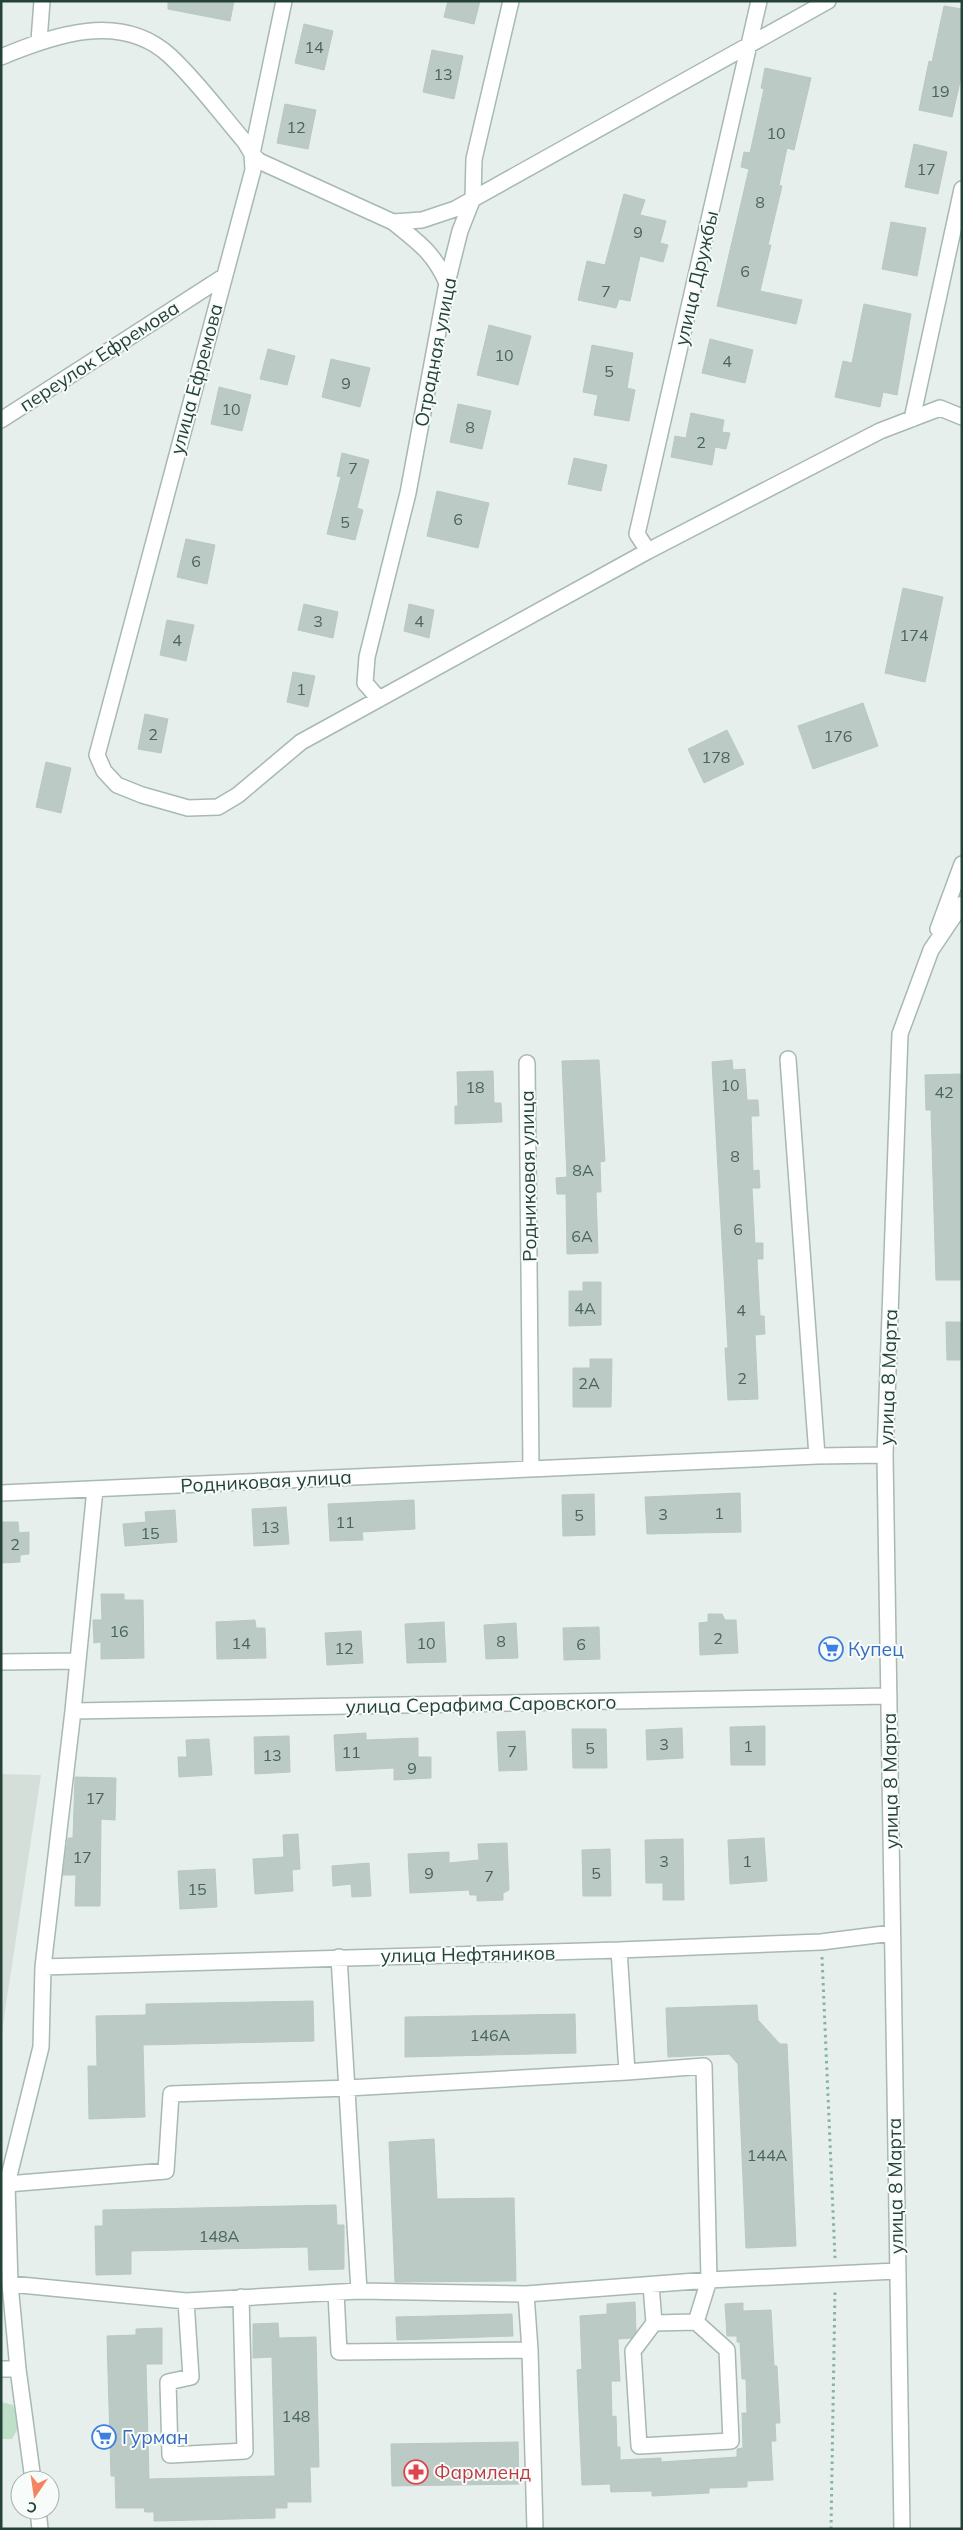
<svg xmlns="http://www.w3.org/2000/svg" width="963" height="2530" viewBox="0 0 963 2530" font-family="Mulish,sans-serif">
<rect width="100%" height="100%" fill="#e6efeb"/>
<!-- built -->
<path fill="#d4dfda" d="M1 1774 41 1775 1 2037Z"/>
<!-- green -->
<path fill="#bfe0c8" d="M1 2402 13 2405 20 2425 12 2439H1Z"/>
<!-- building -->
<path fill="#bbcac4" stroke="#b8c9c2" d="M168 1H234L230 21 168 9Z
M448 1H480L474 24 444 17Z
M944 6 962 9V73L952 117 919 110 929 61 932 62Z
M304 24 333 31 324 70 295 63Z
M432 50 463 56 454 99 423 92Z
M765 68 811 78 794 150 787 148 779 185 782 186 768 245H771L760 291 802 300 796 324 717 306 749 169 741 167 744 152 750 153 764 89 761 88Z
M285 104 316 110 308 149 277 143Z
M914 144 947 152 938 194 905 187Z
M624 194 645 200 640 215 666 221 660 243 668 245 663 262 640 256 630 301 619 299 616 308 578 300 587 261 605 265Z
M891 222 926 228 917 276 882 269Z
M864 304 911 314 897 395 883 392 880 407 835 397 843 361 852 363Z
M489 325 531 336 518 385 477 375Z
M710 339 753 350 745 383 702 373Z
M592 345 633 353 627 388 635 390 629 421 594 415 598 395 583 392Z
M268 349 295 356 287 385 260 379Z
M331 359 370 368 360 407 322 397Z
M219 387 251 395 242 431 211 424Z
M458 404 491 411 482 449 450 442Z
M691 413 724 420 722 432 730 433 726 449 715 447 712 465 671 457 675 436 686 438Z
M342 453 369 460 357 508 363 510 355 540 327 534 341 477 337 476Z
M574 458 607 465 601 491 568 484Z
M437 491 489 503 478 548 427 536Z
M186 539 215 545 207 584 177 577Z
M903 588 943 597 925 682 885 673Z
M304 604 338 612 333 638 298 630Z
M409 604 434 610 429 638 404 631Z
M167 620 194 625 186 661 160 655Z
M293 672 315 676 308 707 287 702Z
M863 703 878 746 813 769 798 726Z
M145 714 168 719 161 753 138 749Z
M727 730 744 764 704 783 688 749Z
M46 762 71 768 61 813 36 807Z
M599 1060 605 1161 600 1162 601 1192H596L598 1253 567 1254 566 1194H557L556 1178 567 1177 562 1061Z
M732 1060 733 1070 745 1069 747 1100H758L759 1116H751L753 1171 759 1170 760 1188H752L755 1243H763V1259H757L760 1316H764L765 1334 755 1335 758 1399 728 1400 725 1348H728L712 1062Z
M493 1071 494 1103H501L502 1122 455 1124V1106H458L457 1072Z
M962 1074V1280H936L931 1110H926L925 1075Z
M583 1282H601V1325L569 1326V1291H583Z
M946 1322H962V1360H947Z
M590 1359H612L611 1407H573V1368H590Z
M740 1493 741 1532 647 1534 645 1497Z
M594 1494 595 1535 563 1536 562 1495Z
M414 1500 415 1529 362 1532 363 1540 330 1541 328 1504Z
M286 1507 289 1544 254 1546 252 1509Z
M175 1510 177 1542 125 1546 123 1524 146 1522 145 1512Z
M1 1522H18L19 1533 29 1532V1554L20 1555V1562L1 1563Z
M101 1594H124V1600H143L144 1658 101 1659V1642L94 1643 93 1620H102Z
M708 1614H722L725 1620H736L738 1653 700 1655 699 1623 708 1622Z
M255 1620 256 1628H265L266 1658 217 1659 216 1622Z
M444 1622 446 1662 407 1663 405 1624Z
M516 1623 518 1658 486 1659 484 1625Z
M599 1627 600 1659 564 1660 563 1628Z
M361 1631 363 1663 327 1665 325 1633Z
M765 1726V1765H731L730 1727Z
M682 1728 683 1758 647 1760 646 1730Z
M572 1729H606L607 1768H573Z
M525 1731 527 1770 499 1771 497 1732Z
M366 1733V1740L418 1738V1757H431V1778L394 1780V1768L336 1771 334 1735Z
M289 1736 290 1772 255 1774 254 1737Z
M209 1739 212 1775 179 1777 178 1757H187L186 1740Z
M75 1777 116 1778 115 1820 101 1819 100 1906H75L76 1875H63L68 1838H73Z
M298 1834 300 1869 292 1870 293 1891 255 1894 253 1859 284 1857 283 1835Z
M764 1838 767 1881 730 1884 728 1840Z
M683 1839 684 1900H663V1883H646L645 1840Z
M507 1843 509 1890 503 1893V1900L477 1901V1895H470L469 1890 410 1893 408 1854 449 1852V1863L479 1860 478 1844Z
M610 1849 611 1896H583L582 1850Z
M369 1863 371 1896 352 1897 351 1884 333 1886 332 1866Z
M215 1869 217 1907 180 1909 178 1871Z
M313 2001 314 2041 143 2045 145 2117 89 2119 88 2066H97L96 2016 146 2015V2004Z
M757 2005 758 2020 780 2044H787L796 2246 746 2248 738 2064 729 2054 668 2057 666 2008Z
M575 2014 576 2053 405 2057V2017Z
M434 2139 437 2199 514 2198 516 2281 395 2282 389 2142Z
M336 2205 337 2225H344V2269L309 2270 308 2247 131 2251V2274L96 2275 95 2226H103V2210Z
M635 2302 636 2332 631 2338 618 2339 620 2381H611L612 2417 616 2416 617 2447H620V2460L661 2458V2462L737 2457V2449L743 2448 742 2413H747L746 2379H742L740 2342H737V2336H727L725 2304 743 2303V2311L771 2310 774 2366H777L780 2423H775L776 2441H771L773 2480 747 2481V2487L709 2488V2493L652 2496V2491L611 2492 610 2484 582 2485 577 2370 582 2369 580 2316 607 2314V2304Z
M512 2314 513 2336 397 2340 396 2317Z
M278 2323 279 2338 316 2337 319 2467H310L311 2502H287V2508H275V2518L154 2521V2512H145L144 2508H116L115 2476H111L107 2336 136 2335V2329L162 2328V2364H146L149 2479 275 2476 272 2357 253 2358V2324Z
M518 2442 519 2484 392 2486 391 2444Z"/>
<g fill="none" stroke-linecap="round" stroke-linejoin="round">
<!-- minor casing -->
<g stroke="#a8b8b2" stroke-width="18">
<path id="minor" d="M284 1 252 154 253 170 97 755 104 771 117 785 142 795 188 808 218 807 238 795 301 742 648 551 880 431 940 408 962 417
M39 41 42 1
M1 57C54 35 121 11 170 56 197 81 221 114 245 142L252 154 259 161 393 222 422 220 455 209 828 1
M393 222C418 242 434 253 447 283
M912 419 962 189
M1 420 223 277
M648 551 637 534 759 1
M379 699 365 683 367 657 408 493 447 283 460 231 473 198 474 159 511 1
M938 929 962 864
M788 1059 817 1456
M527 1063 531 1469
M1 1493 817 1456 885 1455
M1 1662 78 1661
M73 1711 889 1696
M619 1950 627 2072 704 2066 709 2280 696 2322 727 2350 731 2441 639 2446 633 2351 654 2323 696 2322
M339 1957 359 2291
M43 1967 619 1950 821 1942 892 1933
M7 2184 166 2171 171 2094 348 2088 627 2072
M10 2284 186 2301 359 2291 526 2294
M651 2285 654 2323
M336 2293 339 2352 530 2350
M186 2301 191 2377 168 2382 170 2455 245 2451 241 2297
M1 2369H18
M33 2480 18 2369 10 2284 7 2184 41 2047 43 1967 73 1711 95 1489
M38 2510 40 2529
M535 2529 530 2350 526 2294 709 2280 896 2271
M902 2529 885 1455 900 1034 931 950 962 904"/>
</g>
<!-- path -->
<path stroke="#86b3a5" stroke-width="3" stroke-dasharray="2.5 4" stroke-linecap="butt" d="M822 1957 835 2258
M831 2529 835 2289"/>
<!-- minor -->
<use href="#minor" stroke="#fff" stroke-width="15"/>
</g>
<!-- icons -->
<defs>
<g id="supermarket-ring" transform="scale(1.25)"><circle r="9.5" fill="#f7fbf9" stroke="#3f7fe0" stroke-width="1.5"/><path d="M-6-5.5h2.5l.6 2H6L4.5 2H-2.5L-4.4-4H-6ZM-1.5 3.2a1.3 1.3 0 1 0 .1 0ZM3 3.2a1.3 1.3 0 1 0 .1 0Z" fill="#3f7fe0"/></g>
<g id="pharmacy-ring" transform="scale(1.25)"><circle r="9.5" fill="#f7fbf9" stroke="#e0444e" stroke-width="1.5"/><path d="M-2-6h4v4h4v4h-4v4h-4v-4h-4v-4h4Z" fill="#e0444e"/></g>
</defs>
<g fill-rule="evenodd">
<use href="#supermarket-ring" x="831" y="1649"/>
<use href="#supermarket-ring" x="104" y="2437"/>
<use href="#pharmacy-ring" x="416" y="2472"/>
</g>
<g text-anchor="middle" stroke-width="4" stroke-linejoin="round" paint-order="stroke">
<!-- number labels -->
<g font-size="16" fill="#4a645c">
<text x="314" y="53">14</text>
<text x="443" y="80">13</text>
<text x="940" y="97">19</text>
<text x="296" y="133">12</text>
<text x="776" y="139">10</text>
<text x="926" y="175">17</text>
<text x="760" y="208">8</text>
<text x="638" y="238">9</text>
<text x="745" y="277">6</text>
<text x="606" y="297">7</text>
<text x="504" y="361">10</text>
<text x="727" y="367">4</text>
<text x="609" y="377">5</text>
<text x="346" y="389">9</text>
<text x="231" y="415">10</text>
<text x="470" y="433">8</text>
<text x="701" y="448">2</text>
<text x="353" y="474">7</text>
<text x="458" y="525">6</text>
<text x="345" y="528">5</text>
<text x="196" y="567">6</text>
<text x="318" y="627">3</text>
<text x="419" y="627">4</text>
<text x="914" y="641">174</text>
<text x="177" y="646">4</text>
<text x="301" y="695">1</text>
<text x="153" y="740">2</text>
<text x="838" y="742">176</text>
<text x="716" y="763">178</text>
<text x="730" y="1091">10</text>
<text x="475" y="1093">18</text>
<text x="944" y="1098">42</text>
<text x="735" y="1162">8</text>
<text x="583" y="1176">8А</text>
<text x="738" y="1235">6</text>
<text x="582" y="1242">6А</text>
<text x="585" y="1314">4А</text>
<text x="741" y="1316">4</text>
<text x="742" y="1384">2</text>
<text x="589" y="1389">2А</text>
<text x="719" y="1519">1</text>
<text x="663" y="1520">3</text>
<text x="579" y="1521">5</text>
<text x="345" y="1528">11</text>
<text x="270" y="1533">13</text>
<text x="150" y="1539">15</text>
<text x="15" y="1550">2</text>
<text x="119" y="1637">16</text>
<text x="718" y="1644">2</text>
<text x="501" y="1647">8</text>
<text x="241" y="1649">14</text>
<text x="426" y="1649">10</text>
<text x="581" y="1650">6</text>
<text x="344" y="1654">12</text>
<text x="664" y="1750">3</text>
<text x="748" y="1752">1</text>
<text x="590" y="1754">5</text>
<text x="512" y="1757">7</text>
<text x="351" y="1758">11</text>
<text x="272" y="1761">13</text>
<text x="412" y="1774">9</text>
<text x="95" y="1804">17</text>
<text x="82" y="1863">17</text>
<text x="664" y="1867">3</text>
<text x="747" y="1867">1</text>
<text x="429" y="1879">9</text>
<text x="596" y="1879">5</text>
<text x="489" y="1882">7</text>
<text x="197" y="1895">15</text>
<text x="490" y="2041">146А</text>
<text x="767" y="2161">144А</text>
<text x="219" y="2242">148А</text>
<text x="296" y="2422">148</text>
</g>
<!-- street labels -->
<g font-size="19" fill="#24423a" stroke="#f7fbf9">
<text transform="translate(696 278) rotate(-77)" y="7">улица Дружбы</text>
<text transform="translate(435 352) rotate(-79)" y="7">Отрадная улица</text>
<text transform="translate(99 356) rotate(-33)" y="7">переулок Ефремова</text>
<text transform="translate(196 379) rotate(-75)" y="7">улица Ефремова</text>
<text transform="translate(528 1176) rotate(-91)" y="7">Родниковая улица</text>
<text transform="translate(888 1377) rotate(-88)" y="7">улица 8 Марта</text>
<text transform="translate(266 1481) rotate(-3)" y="7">Родниковая улица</text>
<text transform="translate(481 1704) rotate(-1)" y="7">улица Серафима Саровского</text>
<text transform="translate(890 1781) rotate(-91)" y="7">улица 8 Марта</text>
<text transform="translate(468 1954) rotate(-1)" y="7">улица Нефтяников</text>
<text transform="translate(895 2186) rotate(-91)" y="7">улица 8 Марта</text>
</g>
<!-- shop labels -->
<g font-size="19" fill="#366cbe" stroke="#f7fbf9" text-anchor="start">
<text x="848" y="1656">Купец</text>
<text x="122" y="2444">Гурман</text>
</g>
<!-- health labels -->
<g font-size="19" fill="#be3a42" stroke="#f7fbf9" text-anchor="start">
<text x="434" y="2479">Фармленд</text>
</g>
</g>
<!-- border -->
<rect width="963" height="2530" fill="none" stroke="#24423a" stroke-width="5"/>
<!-- north arrow -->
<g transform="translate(35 2495) rotate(193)"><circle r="24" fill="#f7fbf9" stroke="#a3b1ad"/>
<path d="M0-4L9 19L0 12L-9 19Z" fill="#f4845f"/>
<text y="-8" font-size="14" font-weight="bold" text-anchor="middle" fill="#24423a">С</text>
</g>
</svg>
